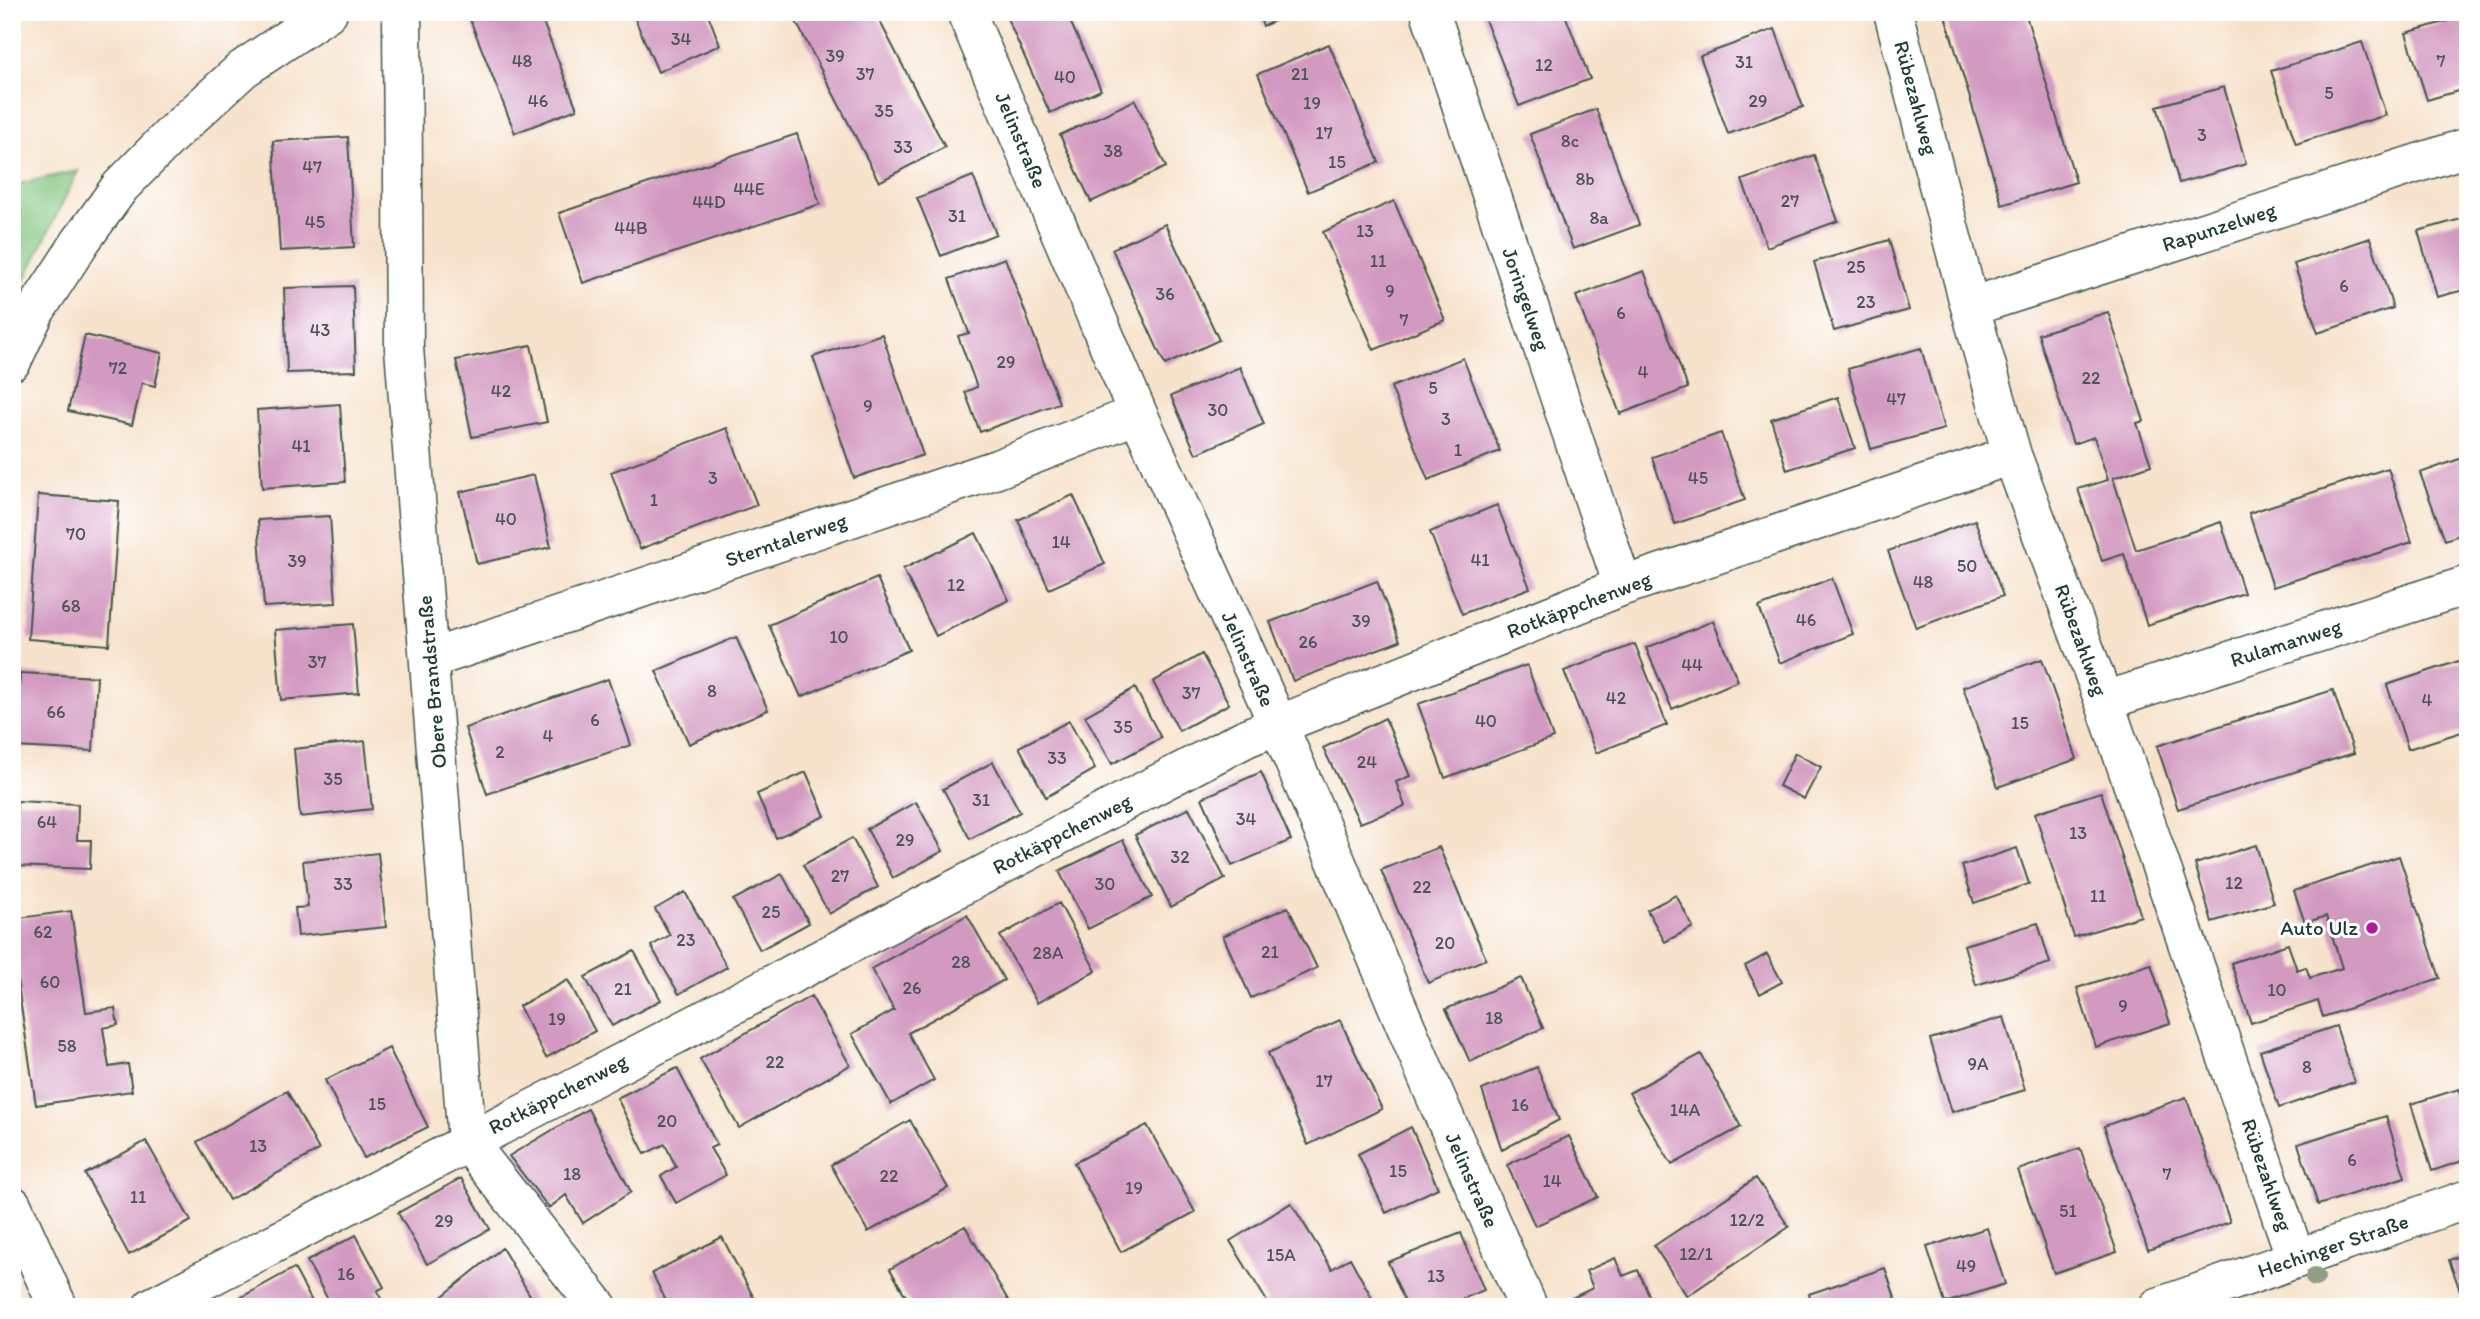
<svg xmlns="http://www.w3.org/2000/svg" width="2480" height="1319" viewBox="0 0 2480 1319" font-family="Itim,sans-serif">
<rect width="100%" height="100%" fill="#fff"/>
<filter id="ink" filterUnits="userSpaceOnUse"><feTurbulence type="fractalNoise" baseFrequency=".0143" numOctaves="2"/><feDisplacementMap in="SourceGraphic" scale="14" xChannelSelector="R" yChannelSelector="G"/><feConvolveMatrix kernelMatrix="1 2 1 2 8 2 1 2 1" color-interpolation-filters="sRGB"/></filter>
<filter id="wash" filterUnits="userSpaceOnUse"><feTurbulence type="fractalNoise" baseFrequency=".00686" numOctaves="4" result="noise"/><feDisplacementMap in="SourceGraphic" scale="28" xChannelSelector="R" yChannelSelector="G"/><feGaussianBlur stdDeviation="1.57" result="paint"/><feColorMatrix in="noise" values="0 0 0 0 0 0 0 0 0 0 0 0 0 0 0 0 0 1.4 0 .05"/><feComposite in="paint" operator="in"/></filter>
<g filter="url(#wash)">
<rect width="100%" height="100%" fill="#f7e2cb"/>
<!-- green -->
<path fill="#83c67f" stroke="#51825a" stroke-width="2" d="M78 171 12 306V185Z"/>
<g id="blocks">
<!-- building -->
<path fill="#d39ac1" d="M467 12H539L577 109 515 133Z
M632 12H707L720 45 658 72Z
M791 12H875L945 147 879 182Z
M1019 12H1066L1101 90 1050 113 1007 18Z
M1257 12H1295L1263 26Z
M1482 12H1564L1590 79 1519 106Z
M1688 12H1718V13L1690 21Z
M1944 12H2025L2076 182 2002 205Z
M2468 15V88L2427 100 2406 33Z
M1775 29 1803 107 1728 134 1700 56Z
M2362 42 2386 115 2296 144 2271 71Z
M1329 44 1379 162 1308 192 1258 74Z
M2224 87 2246 164 2179 183 2157 106Z
M1135 100 1166 167 1091 202 1060 135Z
M1596 109 1639 225 1573 249 1530 134Z
M797 134 820 204 583 283 559 213Z
M348 137 354 247 280 251 273 141Z
M1814 155 1838 221 1767 247 1742 180Z
M973 176 996 234 941 256 917 198Z
M1394 201 1445 320 1374 350 1323 232Z
M2468 217V289L2437 297 2418 231Z
M1165 224 1219 340 1165 365 1112 249Z
M2370 238 2393 308 2318 333 2294 264Z
M1889 240 1909 310 1834 331 1814 262Z
M1005 258 1059 403 980 432 965 392 977 387 958 336 969 333 949 279Z
M1644 271 1688 388 1620 414 1576 296Z
M353 286 356 371 287 373 284 288Z
M2108 312 2144 421 2137 423 2151 465 2113 478 2136 550 2221 522 2244 593 2147 625 2124 554 2102 561 2078 489 2108 480 2094 437 2073 444 2038 334Z
M882 334 923 455 854 478 813 357Z
M85 335 162 353 155 386 142 383 132 425 68 411Z
M531 345 547 422 472 437 456 360Z
M1921 348 1944 429 1871 449 1848 369Z
M1463 358 1500 451 1428 480 1391 387Z
M1240 367 1264 424 1196 454 1171 396Z
M1838 397 1855 448 1787 470 1771 419Z
M340 404 345 482 262 488 257 410Z
M727 428 757 505 640 549 611 472Z
M1721 433 1745 500 1675 524 1652 457Z
M2468 456V532L2445 540 2420 473Z
M2388 468 2412 542 2273 587 2249 513Z
M534 475 551 547 477 564 460 492Z
M38 495 119 501 109 645 28 639Z
M1073 495 1105 564 1049 589 1018 520Z
M1497 505 1530 588 1462 614 1430 532Z
M330 516 336 603 264 607 258 520Z
M1975 520 2003 596 1916 628 1888 551Z
M976 533 1009 600 936 636 903 569Z
M877 578 909 650 801 697 769 625Z
M1832 578 1853 634 1780 663 1759 607Z
M1377 581 1400 641 1293 681 1270 622Z
M1713 621 1738 681 1672 709 1646 648Z
M353 624 359 693 281 700 275 630Z
M736 637 768 710 689 744 656 671Z
M1635 644 1667 725 1596 753 1564 671Z
M1202 654 1229 704 1179 731 1153 682Z
M2468 658V730L2408 749 2387 685Z
M2042 659 2077 759 1998 787 1963 687Z
M1527 665 1553 738 1445 778 1418 704Z
M20 673 97 677 93 751 15 747Z
M608 679 631 745 487 794 465 728Z
M1135 688 1161 738 1112 764 1085 716Z
M2333 690 2354 753 2178 809 2157 746Z
M1385 718 1410 776 1396 782 1405 806 1360 823 1323 748Z
M1069 721 1095 769 1046 797 1019 747Z
M365 741 372 809 300 817 294 749Z
M1795 753 1821 767 1804 799 1779 786Z
M993 762 1020 812 970 839 943 789Z
M806 772 825 816 776 838 757 794Z
M1261 772 1291 840 1232 866 1202 798Z
M2101 792 2141 916 2074 937 2035 813Z
M17 801 78 804 77 840H91L90 869 14 866Z
M916 802 943 851 893 878 867 829Z
M1189 808 1225 879 1171 907 1135 835Z
M852 838 878 887 829 914 803 865Z
M1123 840 1152 897 1088 929 1059 871Z
M2256 845 2274 903 2212 922 2195 864Z
M1439 847 1486 959 1428 983 1381 870Z
M2017 848 2029 884 1974 903 1962 866Z
M378 853 386 927 298 936 295 908 308 907 303 861Z
M2399 856 2440 978 2323 1017 2318 1001 2251 1023 2231 963 2288 944 2297 970 2306 967 2310 978 2342 968 2326 916 2305 923 2294 891Z
M782 874 809 923 760 950 733 900Z
M685 892 727 967 679 994 651 946 670 935 655 909Z
M1676 895 1693 927 1665 942 1647 910Z
M1059 903 1096 971 1037 1003 1000 936Z
M1288 907 1317 968 1251 998 1223 936Z
M71 911 86 1012 115 1008 118 1025 103 1028 109 1067 128 1064 132 1091 36 1105 12 946V919Z
M967 915 1004 980 908 1033 934 1080 891 1104 852 1034 894 1010 871 969Z
M2038 923 2050 963 1976 985 1964 945Z
M634 951 661 1000 612 1026 585 977Z
M1767 954 1782 982 1760 994 1745 966Z
M2151 964 2170 1023 2096 1047 2077 988Z
M1521 978 1543 1028 1470 1062 1446 1009Z
M568 980 595 1031 546 1058 519 1006Z
M811 996 850 1065 739 1128 700 1059Z
M2004 1017 2025 1090 1952 1112 1930 1039Z
M1340 1020 1382 1109 1308 1145 1268 1053Z
M2336 1026 2354 1082 2279 1108 2260 1051Z
M389 1048 428 1127 364 1158 325 1080Z
M1701 1054 1741 1127 1672 1165 1629 1093Z
M1537 1067 1559 1120 1502 1150 1482 1090Z
M677 1068 717 1145 710 1148 726 1175 676 1203 661 1176 676 1167 665 1144 645 1154 617 1098Z
M2459 1089 2468 1116V1159L2432 1171 2411 1104Z
M287 1091 319 1150 229 1200 197 1142Z
M2186 1097 2230 1222 2148 1250 2104 1126Z
M588 1109 631 1192 583 1223 566 1195 549 1208 509 1156Z
M2386 1116 2405 1177 2318 1205 2298 1144Z
M910 1120 948 1188 868 1232 831 1165Z
M1147 1125 1195 1212 1121 1252 1074 1163Z
M1411 1127 1438 1188 1386 1213 1358 1154Z
M1569 1136 1598 1197 1535 1226 1507 1165Z
M146 1141 191 1221 129 1255 85 1174Z
M2080 1148 2117 1252 2054 1273 2018 1170Z
M461 1178 490 1229 427 1264 398 1213Z
M1756 1178 1789 1227 1687 1296 1654 1246Z
M1291 1203 1332 1269 1350 1258 1377 1307H1260L1268 1303 1230 1241Z
M965 1226 1012 1307H912L890 1269Z
M1987 1228 2005 1284 1945 1303 1927 1247Z
M1461 1233 1484 1290 1443 1307H1407L1388 1262Z
M356 1235 384 1287 377 1291 384 1304 379 1307H332L307 1261Z
M722 1237 757 1304 752 1307H669L652 1273Z
M502 1248 534 1302 526 1307H435L433 1304Z
M2468 1253V1307H2466L2449 1260Z
M1615 1258 1623 1276 1638 1270 1654 1307H1577L1572 1298 1593 1288 1586 1271Z
M294 1268 315 1307H244L240 1298Z
M1885 1268 1898 1307H1813L1809 1294Z
M1785 1301 1788 1307H1770L1769 1306Z"/>
</g>
</g>
<g filter="url(#ink)">
<use href="#blocks" fill-opacity="0" stroke="#3f564b" stroke-width="2"/>
<g fill="none" stroke-linecap="round" stroke-linejoin="round">
<!-- minor casing -->
<g stroke="#3f564b" stroke-width="41">
<path id="minor" d="M402 12 404 348 467 1141 598 1307
M966 12 1138 414 1278 724 1434 1093 1528 1307
M1430 12 1623 586
M1893 12 1970 307 2012 455 2104 701 2296 1259
M1970 307 2468 147
M12 361 36 310 81 241 120 187 170 136 243 69 328 12
M430 659 997 469 1138 414
M2104 701 2468 585
M12 1205 58 1307
M152 1307 1246 738 1623 586 2012 455"/>
</g>
<!-- secondary casing -->
<g stroke="#3f564b" stroke-width="41">
<path id="secondary" d="M2158 1307 2468 1199"/>
</g>
<!-- minor -->
<use href="#minor" stroke="#fff" stroke-width="38"/>
<!-- secondary -->
<use href="#secondary" stroke="#fff" stroke-width="38"/>
</g>
<!-- trees -->
<circle fill="#919e84" cx="2315" cy="1277" r="10"/>
</g>
<!-- markers -->
<circle fill="#b5179e" stroke="#fff" stroke-width="2.5" cx="2372" cy="928" r="7"/>
<g text-anchor="middle" stroke-width="6" stroke-linejoin="round" paint-order="stroke">
<!-- number labels -->
<g font-size="18" fill="#4c5457">
<text x="681" y="45">34</text>
<text x="835" y="62">39</text>
<text x="522" y="67">48</text>
<text x="2441" y="67">7</text>
<text x="1744" y="68">31</text>
<text x="1544" y="71">12</text>
<text x="865" y="80">37</text>
<text x="1300" y="80">21</text>
<text x="1065" y="83">40</text>
<text x="2329" y="99">5</text>
<text x="538" y="107">46</text>
<text x="1758" y="107">29</text>
<text x="1312" y="109">19</text>
<text x="884" y="117">35</text>
<text x="1324" y="139">17</text>
<text x="2202" y="141">3</text>
<text x="1570" y="147">8c</text>
<text x="903" y="153">33</text>
<text x="1113" y="157">38</text>
<text x="1337" y="168">15</text>
<text x="312" y="173">47</text>
<text x="1585" y="185">8b</text>
<text x="749" y="195">44E</text>
<text x="1790" y="207">27</text>
<text x="709" y="208">44D</text>
<text x="957" y="222">31</text>
<text x="1599" y="224">8a</text>
<text x="315" y="228">45</text>
<text x="631" y="234">44B</text>
<text x="1365" y="237">13</text>
<text x="1378" y="267">11</text>
<text x="1856" y="273">25</text>
<text x="2344" y="292">6</text>
<text x="1390" y="297">9</text>
<text x="1165" y="300">36</text>
<text x="1866" y="308">23</text>
<text x="1621" y="319">6</text>
<text x="1404" y="326">7</text>
<text x="320" y="336">43</text>
<text x="1006" y="368">29</text>
<text x="118" y="374">72</text>
<text x="1643" y="378">4</text>
<text x="2091" y="384">22</text>
<text x="1433" y="394">5</text>
<text x="501" y="397">42</text>
<text x="1896" y="405">47</text>
<text x="868" y="412">9</text>
<text x="1218" y="416">30</text>
<text x="1446" y="425">3</text>
<text x="301" y="452">41</text>
<text x="1458" y="456">1</text>
<text x="713" y="484">3</text>
<text x="1698" y="484">45</text>
<text x="654" y="506">1</text>
<text x="506" y="525">40</text>
<text x="76" y="540">70</text>
<text x="1061" y="548">14</text>
<text x="1480" y="566">41</text>
<text x="297" y="567">39</text>
<text x="1967" y="572">50</text>
<text x="1923" y="588">48</text>
<text x="956" y="591">12</text>
<text x="71" y="612">68</text>
<text x="1806" y="626">46</text>
<text x="1361" y="627">39</text>
<text x="839" y="643">10</text>
<text x="1308" y="648">26</text>
<text x="317" y="668">37</text>
<text x="1692" y="671">44</text>
<text x="712" y="697">8</text>
<text x="1191" y="699">37</text>
<text x="1616" y="704">42</text>
<text x="2427" y="706">4</text>
<text x="56" y="718">66</text>
<text x="595" y="726">6</text>
<text x="1486" y="727">40</text>
<text x="2020" y="729">15</text>
<text x="1123" y="733">35</text>
<text x="548" y="742">4</text>
<text x="500" y="758">2</text>
<text x="1057" y="764">33</text>
<text x="1367" y="768">24</text>
<text x="333" y="785">35</text>
<text x="981" y="806">31</text>
<text x="1246" y="825">34</text>
<text x="47" y="828">64</text>
<text x="2078" y="839">13</text>
<text x="905" y="846">29</text>
<text x="1180" y="863">32</text>
<text x="840" y="882">27</text>
<text x="2234" y="889">12</text>
<text x="343" y="890">33</text>
<text x="1105" y="890">30</text>
<text x="1422" y="893">22</text>
<text x="2098" y="902">11</text>
<text x="771" y="918">25</text>
<text x="43" y="938">62</text>
<text x="686" y="946">23</text>
<text x="1445" y="949">20</text>
<text x="1270" y="958">21</text>
<text x="1048" y="959">28A</text>
<text x="961" y="968">28</text>
<text x="50" y="988">60</text>
<text x="912" y="994">26</text>
<text x="623" y="995">21</text>
<text x="2277" y="996">10</text>
<text x="2123" y="1012">9</text>
<text x="1494" y="1024">18</text>
<text x="557" y="1025">19</text>
<text x="67" y="1052">58</text>
<text x="775" y="1068">22</text>
<text x="1978" y="1070">9A</text>
<text x="2307" y="1073">8</text>
<text x="1324" y="1087">17</text>
<text x="377" y="1110">15</text>
<text x="1520" y="1111">16</text>
<text x="1685" y="1116">14A</text>
<text x="667" y="1127">20</text>
<text x="258" y="1152">13</text>
<text x="2352" y="1166">6</text>
<text x="1398" y="1177">15</text>
<text x="572" y="1180">18</text>
<text x="2167" y="1180">7</text>
<text x="889" y="1182">22</text>
<text x="1552" y="1187">14</text>
<text x="1134" y="1194">19</text>
<text x="138" y="1203">11</text>
<text x="2068" y="1217">51</text>
<text x="1747" y="1226">12/2</text>
<text x="444" y="1227">29</text>
<text x="1696" y="1260">12/1</text>
<text x="1281" y="1261">15A</text>
<text x="1966" y="1272">49</text>
<text x="346" y="1280">16</text>
<text x="1436" y="1282">13</text>
</g>
<!-- street labels -->
<g font-size="21" fill="#1f3d34" stroke="#fff">
<text transform="translate(1916 98) rotate(75)" y="7">Rübezahlweg</text>
<text transform="translate(1021 140) rotate(67)" y="7">Jelinstraße</text>
<text transform="translate(2219 227) rotate(-18)" y="7">Rapunzelweg</text>
<text transform="translate(1526 299) rotate(71)" y="7">Joringelweg</text>
<text transform="translate(786 540) rotate(-19)" y="7">Sterntalerweg</text>
<text transform="translate(1579 605) rotate(-21)" y="7">Rotkäppchenweg</text>
<text transform="translate(2081 640) rotate(70)" y="7">Rübezahlweg</text>
<text transform="translate(2286 643) rotate(-18)" y="7">Rulamanweg</text>
<text transform="translate(1248 659) rotate(66)" y="7">Jelinstraße</text>
<text transform="translate(432 682) rotate(-95)" y="7">Obere Brandstraße</text>
<text transform="translate(1062 834) rotate(-27)" y="7">Rotkäppchenweg</text>
<text transform="translate(558 1094) rotate(-27)" y="7">Rotkäppchenweg</text>
<text transform="translate(2267 1175) rotate(71)" y="7">Rübezahlweg</text>
<text transform="translate(1472 1180) rotate(66)" y="7">Jelinstraße</text>
<text transform="translate(2333 1246) rotate(-19)" y="7">Hechinger Straße</text>
</g>
<!-- poi labels -->
<g font-size="21" fill="#1f3d34" stroke="#fff" text-anchor="end">
<text x="2358" y="935">Auto Ulz</text>
</g>
</g>
<!-- margin -->
<rect width="2480" height="1319" fill="none" stroke="#fff" stroke-width="42"/>
</svg>
